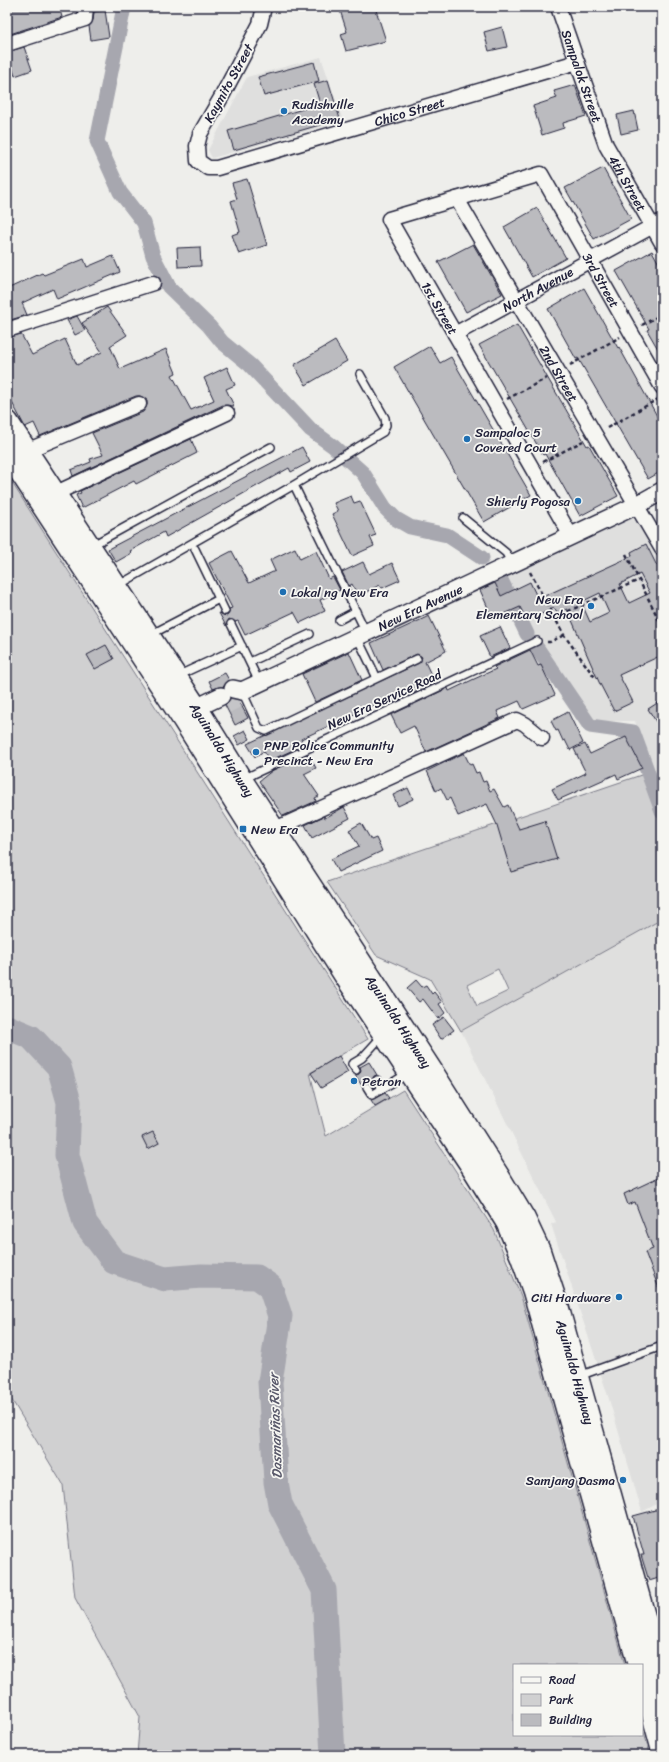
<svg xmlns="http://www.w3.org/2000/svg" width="669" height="1762" viewBox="0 0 669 1762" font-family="Sriracha,sans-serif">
<rect width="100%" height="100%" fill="#eeeeeb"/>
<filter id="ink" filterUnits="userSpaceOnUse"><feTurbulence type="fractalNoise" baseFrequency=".025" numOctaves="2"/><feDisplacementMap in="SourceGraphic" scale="8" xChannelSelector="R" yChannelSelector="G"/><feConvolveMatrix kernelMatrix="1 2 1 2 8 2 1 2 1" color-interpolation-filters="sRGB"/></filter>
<g filter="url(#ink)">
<!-- built -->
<path fill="#dfdfde" d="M321 57 343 121 212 158 208 150 247 77Z
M630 518 637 521 662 565V797L651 774 635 721H595L532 634 506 578Z
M662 919V1501L642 1512 609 1399 551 1224 556 1222 461 1031Z"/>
<!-- green -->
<path fill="#d0d0d1" stroke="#797986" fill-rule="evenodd" d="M7 475 368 1039 310 1073 326 1136 403 1090 494 1230 521 1296 625 1665H514V1735H642V1725L650 1754 137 1755 140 1717 75 1598 63 1485 7 1392Z
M644 774 662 827V919L461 1031 430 979 376 955 327 882ZM498 969 508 991 477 1006 467 985Z"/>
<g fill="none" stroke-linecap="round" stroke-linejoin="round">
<!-- canal -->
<path stroke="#a7a7af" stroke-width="15" d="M124 7 97 141 120 192 144 223 153 256 169 287 209 326 222 342 250 365 311 430 333 446 363 473 385 508 396 519 410 527 447 535 482 558
M500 578 527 634
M537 648 590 726 633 732 662 811"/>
<!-- river -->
<path stroke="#a7a7af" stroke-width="25" d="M7 1027 31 1037 59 1067 69 1102 67 1155 85 1223 114 1262 165 1279 201 1276 257 1277 270 1286 280 1316 270 1382 276 1482 280 1504 324 1590 333 1755"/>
</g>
<!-- building -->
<path fill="#bbbbbf" stroke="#22223b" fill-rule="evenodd" d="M12 7H59L62 17 7 35V9Z
M339 7H375L386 41 346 51 341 34 347 32Z
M105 10 109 37 91 40 89 26 93 20 94 12Z
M502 27 507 47 489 51 484 32Z
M24 47 32 70 15 76 7 52Z
M314 62 319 81 264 96 258 77Z
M328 80 340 119 234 150 228 131 320 104 314 84Z
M575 85 586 116 563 123 564 128 542 135 533 106 557 98 554 91Z
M634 111 638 130 621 134 617 115Z
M603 168 631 219 594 239 565 188Z
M247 179 267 245 239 254 232 235 240 232 231 201 237 199 232 183Z
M537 208 566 258 532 277 504 227Z
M473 244 502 294 466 312 438 262Z
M200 247 201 266 178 267 177 248Z
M652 251 662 269V356L647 330 649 329 616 271Z
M113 256 120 272 57 299 53 289 22 303 27 315 7 321V289L42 273 44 275 84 259 87 267Z
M584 288 618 348 619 347 662 425V471L648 479 578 358 576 359 548 309Z
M107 307 127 335 110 346 120 369 166 349 176 373 172 375 191 410 214 400 204 378 227 367 235 385 226 389 234 406 223 405 73 476 71 470 91 462 90 459 103 455 92 433 143 412 147 405V400L140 396H136L40 436 34 423 25 427 7 393V338L21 334 32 355 65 339 77 365 102 352 82 323Z
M77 316 85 330 75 335 67 320Z
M517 325 587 446 589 445 618 496 580 516 545 454 543 455 479 345Z
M335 341 347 361 306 385 294 365Z
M430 346 440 363 451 357 531 495 484 522 394 367Z
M191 439 197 453 136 484 134 481 82 508 76 495 81 493 80 491Z
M302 447 310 462 291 472 289 468 166 537 164 532 130 551 132 553 116 562 108 549Z
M351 496 354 503 360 501 376 535 370 537 374 546 352 556 332 514 338 511 334 503Z
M646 544 657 566 662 563V655L619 675 633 702 614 711 599 682 567 609 557 613 554 608 527 621 520 607 493 619 480 590 495 583 501 596 530 582 538 599 632 556 631 552ZM640 574 650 593 629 603 620 584ZM600 593 609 613 590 622 581 602Z
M295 548 300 559 316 551 329 579 333 577 340 590 320 600 325 611 300 623 294 612 245 635 238 621 235 622 229 619 226 626 219 613 227 616 229 613V609L232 608 209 563 232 551 249 583 275 571 270 560Z
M363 562 369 574 392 563 400 580 382 588 380 585 358 596 352 584 349 586 342 572Z
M429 616 446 651 425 662 435 683 387 706 385 700 301 739 304 745 269 761 264 751 255 757 247 744 419 663 422 657 417 654 383 670 371 643Z
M500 627 510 648 490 657 480 636Z
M106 645 114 659 95 669 87 655Z
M530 650 538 666 541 665 555 695 523 709 519 701 497 711 500 718 426 752 414 726 400 733 391 715 448 688 449 691 472 680 496 669 494 667Z
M349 652 362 680 315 702 302 674Z
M225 673 229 680 223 687 213 689 209 681Z
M230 699 239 701 248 718 235 725 225 705Z
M662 700V731L648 709Z
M568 712 583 743 570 750 565 740 563 741 558 730 556 731 551 721Z
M245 730 250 739 239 745 234 736Z
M626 737 642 768 618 779 616 774 558 800 552 789 586 773 574 749 585 744 590 754Z
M464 753 470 765 472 764 476 773 479 772 483 782 486 781 490 791 494 789 504 807 508 805 519 829 545 821 557 859 511 872 497 825 487 804 458 816 450 798 447 800 441 788 436 791 427 771Z
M308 754 316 768 304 774 319 796 315 798 316 801 283 816 259 781 273 770Z
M408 788 413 799 398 806 393 795Z
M344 807 350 818 312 838 305 825 324 816 325 818Z
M361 823 371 840 376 838 382 851 338 872 331 859 359 846 349 830Z
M416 980 422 987 426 985 432 994 434 992 442 1002 439 1004 445 1013 438 1019 423 999 419 1002 407 988Z
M444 1017 454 1030 441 1039 432 1025Z
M339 1056 348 1072 321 1088 311 1073Z
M369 1062 377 1075 374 1076 372 1080 375 1087 374 1088 367 1082 364 1083 362 1086 355 1075 359 1074 361 1070 360 1067Z
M385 1093 389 1098 375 1106 371 1100Z
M153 1132 159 1143 148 1149 142 1137Z
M662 1176V1294H661L645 1252 653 1249 635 1202 628 1205 624 1194Z
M659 1509 662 1519V1577L649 1581 641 1555H644L633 1516Z"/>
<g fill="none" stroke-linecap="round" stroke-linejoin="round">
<!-- tertiary-tunnel -->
<path stroke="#c5c5c8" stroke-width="17" stroke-dasharray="17 8" stroke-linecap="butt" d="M226 705 238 699"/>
<!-- service casing -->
<g stroke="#22223b" stroke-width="10">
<path id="service" d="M294 485 366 632
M463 518 506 553 512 564
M91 546 271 447
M195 549 225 611
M117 586 294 485 383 432 386 425 385 418 360 374
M339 620 356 611
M231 624 259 682
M150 635 219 599
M357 637 377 678
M250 662 310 634
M177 676 242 646
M242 691 259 728 266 731 417 659
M243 779 537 641
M356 1070 352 1064 362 1058 382 1036
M377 1080 382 1089
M367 1087 372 1095 400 1078 408 1076
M579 1376 662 1346"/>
</g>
<!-- minor casing -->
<g stroke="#22223b" stroke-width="17">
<g id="minor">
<path id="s1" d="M264 7 260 24 222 96 200 134 197 146 198 161 208 168H217L577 62"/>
<path id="s2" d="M558 7 606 145 662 243"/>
<path d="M7 44 85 19 86 7"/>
<path id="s3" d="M457 199 662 549"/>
<path d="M7 330 153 283"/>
<path id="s4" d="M455 334 662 221"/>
<path d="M26 451 139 404"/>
<path d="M54 494 227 413"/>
<path id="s5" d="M571 536 389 219 541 174 662 387"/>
<path d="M273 830 517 720 525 724 542 738"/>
</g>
</g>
<!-- tertiary casing -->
<g stroke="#22223b" stroke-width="20">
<g id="tertiary">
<path id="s6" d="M233 689 242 691 637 505 662 491"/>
<path d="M196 708 221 696"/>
</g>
</g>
<!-- primary casing -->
<g stroke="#22223b" stroke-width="25">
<g id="primary">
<path id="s7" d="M7 422 202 717 241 780 432 1072 498 1176 524 1219 539 1251 558 1309 662 1681"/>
<path d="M7 451 184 720 347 978 472 1166 507 1222 522 1257 534 1291 639 1665"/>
<path d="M642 1674 662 1747"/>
</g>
</g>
<!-- path -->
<path stroke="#22223b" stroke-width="2.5" stroke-dasharray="4 3" stroke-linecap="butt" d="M642 325 662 314
M570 365 620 337
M507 399 547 378
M607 428 658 399
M543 462 583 441
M626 554 662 626
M530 572 564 635 596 679
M555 617 639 580
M547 642H550L564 635"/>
<!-- service -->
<use href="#service" stroke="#f6f6f2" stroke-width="7"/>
<!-- minor -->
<use href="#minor" stroke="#f6f6f2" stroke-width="14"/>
<!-- tertiary -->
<use href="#tertiary" stroke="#f6f6f2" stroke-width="17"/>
<!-- primary -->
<use href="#primary" stroke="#f6f6f2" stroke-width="22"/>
</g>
</g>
<!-- markers -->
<g fill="#1f6fb2" stroke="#f6f6f2" stroke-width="1.5">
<circle cx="284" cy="111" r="4"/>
<circle cx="467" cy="439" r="4"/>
<circle cx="578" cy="501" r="4"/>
<circle cx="283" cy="592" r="4"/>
<circle cx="591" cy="606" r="4"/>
<circle cx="256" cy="752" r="4"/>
<rect x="239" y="825" width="8" height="8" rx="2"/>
<circle cx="354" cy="1081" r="4"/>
<circle cx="619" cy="1297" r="4"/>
<circle cx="623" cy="1480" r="4"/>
</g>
<g text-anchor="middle" stroke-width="3.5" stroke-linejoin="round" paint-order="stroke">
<!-- street labels -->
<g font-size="13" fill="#22223b" stroke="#f6f6f2">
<text dy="5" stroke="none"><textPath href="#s2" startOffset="73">Sampalok Street</textPath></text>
<text transform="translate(228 83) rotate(-61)" y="5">Kaymito Street</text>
<text dy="5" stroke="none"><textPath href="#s1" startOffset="392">Chico Street</textPath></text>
<text dy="5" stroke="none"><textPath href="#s2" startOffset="190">4th Street</textPath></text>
<text dy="5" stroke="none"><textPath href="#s5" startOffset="646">3rd Street</textPath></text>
<text dy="5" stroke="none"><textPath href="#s4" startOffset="94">North Avenue</textPath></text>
<text transform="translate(440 308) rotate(60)" y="5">1st Street</text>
<text dy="5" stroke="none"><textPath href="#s3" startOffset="202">2nd Street</textPath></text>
<text dy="5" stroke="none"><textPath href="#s6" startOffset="206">New Era Avenue</textPath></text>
<text transform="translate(384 699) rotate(-25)" y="5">New Era Service Road</text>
<text dy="5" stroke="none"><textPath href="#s7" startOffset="392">Aguinaldo Highway</textPath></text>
<text dy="5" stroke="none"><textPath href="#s7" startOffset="716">Aguinaldo Highway</textPath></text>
<text dy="5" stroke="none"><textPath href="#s7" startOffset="1112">Aguinaldo Highway</textPath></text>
</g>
<!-- poi labels -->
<g font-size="13" fill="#22223b" stroke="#f6f6f2" text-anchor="start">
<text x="292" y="109">Rudishville<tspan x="292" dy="15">Academy</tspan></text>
<text x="475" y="437">Sampaloc 5<tspan x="475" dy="15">Covered Court</tspan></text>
<text x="570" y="506" text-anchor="end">Shierly Pogosa</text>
<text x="291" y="597">Lokal ng New Era</text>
<text x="583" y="604" text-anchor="end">New Era<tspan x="583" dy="15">Elementary School</tspan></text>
<text x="264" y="750">PNP Police Community<tspan x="264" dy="15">Precinct - New Era</tspan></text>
<text x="251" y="834">New Era</text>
<text x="362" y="1086">Petron</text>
<text x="611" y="1302" text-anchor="end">Citi Hardware</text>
<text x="615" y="1485" text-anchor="end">Samjang Dasma</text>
</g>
<!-- water labels -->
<g font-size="14" font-style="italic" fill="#575769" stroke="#f6f6f2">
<text transform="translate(275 1426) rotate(-92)" y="5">Dasmariñas River</text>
</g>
</g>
<!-- margin -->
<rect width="669" height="1762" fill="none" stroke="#f6f6f2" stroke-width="24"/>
<rect x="12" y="12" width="645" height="1738" fill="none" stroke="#22223b" stroke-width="1.5" filter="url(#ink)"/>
<!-- legend -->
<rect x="513" y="1664" width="130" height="72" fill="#f6f6f2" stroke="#a1a1a9"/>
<rect x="521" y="1677" width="20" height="6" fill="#f6f6f2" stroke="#a1a1a9"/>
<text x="549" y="1684" font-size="12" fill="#22223b">Road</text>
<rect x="521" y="1694" width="20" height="12" fill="#d0d0d1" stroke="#a1a1a9"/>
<text x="549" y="1704" font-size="12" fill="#22223b">Park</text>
<rect x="521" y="1714" width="20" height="12" fill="#bbbbbf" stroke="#a1a1a9"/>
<text x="549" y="1724" font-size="12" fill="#22223b">Building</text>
</svg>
